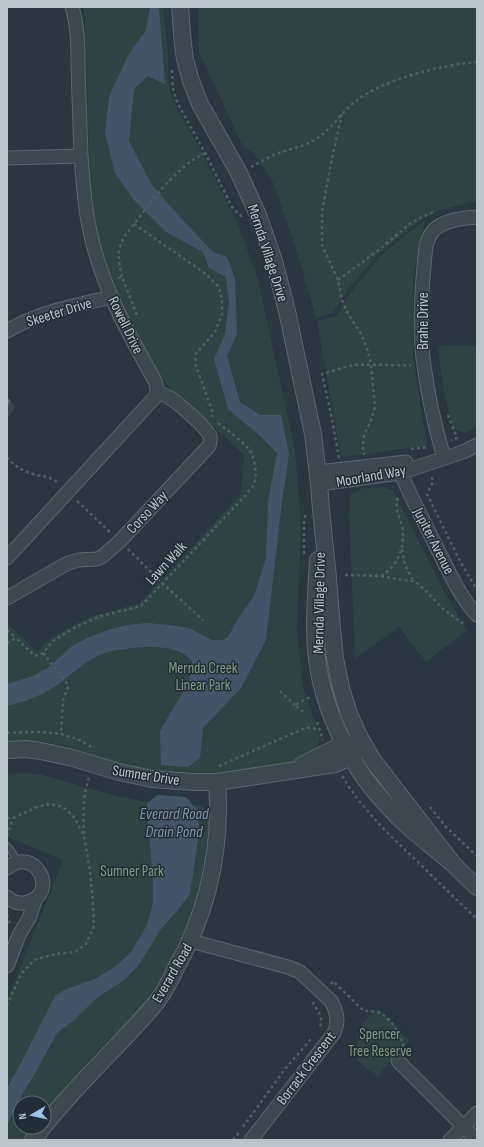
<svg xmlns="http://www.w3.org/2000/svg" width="484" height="1147" viewBox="0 0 484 1147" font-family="'Sofia Sans Condensed',sans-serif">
<rect width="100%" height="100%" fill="#2a3641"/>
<!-- green -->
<path fill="#2d4443" d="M84 7H163L168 52V79L171 94 176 107 199 147 238 223 258 280 295 449 298 485 301 529 297 629 303 686 320 738 316 751 297 762 207 776 150 770 117 763 67 746 40 741H7V623L38 652 44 644 64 630 93 616 140 603 241 494 244 455 193 407 171 389 153 368 138 341 112 284 98 242 91 202Z
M198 7H477V201L443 209 423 218 379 254 349 288 333 313 316 318 297 252 272 180 255 155 241 143 199 52Z
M425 220 413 276V355L427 446 341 457 317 321 336 316 352 291 381 255Z
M477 345V426L466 433 454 429C445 402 440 374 438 346Z
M382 487 393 490 446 595 467 630 426 662 399 627 355 659 349 513 350 494 363 488Z
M22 773 39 774 116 796 148 802 201 805 210 814 203 878 196 902 187 925 161 978 137 1012 95 1054 44 1112V1103H20V1127H33L23 1140H7V1001L63 860 7 837V774Z
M378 1009 409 1041 377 1077 357 1060C357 1049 355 1034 362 1025 366 1019 372 1014 378 1009Z"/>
<!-- water -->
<path fill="#425568" d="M150 7H159L165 84 148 76 134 89 129 141 152 185 179 216 213 252 227 257 235 279 237 334 227 356 240 402 260 415H281L289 454 282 502 266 640 241 688 203 728 200 758 188 767 161 765 160 731 183 692 191 674 192 661C187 655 181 652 174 650 157 644 114 648 98 656 84 662 72 674 60 683 44 695 27 701 7 706V684L33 676 49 667 72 646 89 637 111 629 127 625 147 623 170 625 189 628 212 640H222L228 637 238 619 254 596 266 558 268 502 277 453 259 435 228 409 214 359 225 334 229 304 226 277 209 268 203 252 166 232 133 199 115 173 105 133 109 96 129 54 146 30Z
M158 795 186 797 197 810 199 825 198 840 190 894 177 911 160 930 152 944 138 966 123 981 98 997 73 1021 62 1029 56 1035 33 1077 18 1101 7 1126V1088L22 1061 55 996 64 990 95 979 116 966 131 952 147 925 153 903V881L147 811V803Z"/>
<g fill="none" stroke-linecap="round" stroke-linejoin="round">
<!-- service casing -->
<g stroke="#5c666f" stroke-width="8">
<path id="service" d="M7 846 10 849 18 862"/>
</g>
<!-- minor casing -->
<g stroke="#5c666f" stroke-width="15">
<path id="minor" d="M7 158 81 156
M7 331C39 312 76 305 112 297
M444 458C435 427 428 397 424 365 419 333 421 299 424 267 425 255 425 239 434 230 444 220 463 218 477 217
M397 463C406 489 420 513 432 538 445 563 458 595 477 615
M318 472 406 462
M319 484 400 473 463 452 477 445
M7 558 156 396C158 390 157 386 155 381 128 333 101 285 90 231 84 206 83 180 81 155 80 126 79 96 78 67 78 47 78 26 72 7
M7 598 66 564 78 560 97 559 103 556 120 541 209 446C210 442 211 440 210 436 207 428 180 405 172 399 167 396 163 394 157 392
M7 868C36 845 59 893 28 902 20 905 13 902 7 897
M191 941 288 967 300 972 331 1001C337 1011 339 1022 334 1033L251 1140
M7 966 19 935 29 918 36 898
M398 1061 477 1140
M450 1140 477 1113"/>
</g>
<!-- tertiary casing -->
<g stroke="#5c666f" stroke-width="18">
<path id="tertiary" d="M180 7 183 45 185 59 191 81 200 104 239 173 258 215 274 261 287 311 313 434 319 484 321 510 328 578 332 628 335 658 341 688 349 714 359 736 372 759 453 864
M318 560C316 597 312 635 319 672 325 704 339 737 356 765 367 784 383 801 398 817 415 834 435 848 453 864 461 872 469 880 477 887
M7 750 26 749 41 751 73 758 119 772 152 779 193 782H217L335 764 351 757 357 750
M302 765 344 744 353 743
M44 1126C70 1093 100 1064 128 1034 138 1023 149 1012 158 1000 165 990 171 979 176 968 209 909 222 849 217 782
M33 1140 43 1127"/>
</g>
<!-- path -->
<path stroke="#4c6061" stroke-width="2.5" stroke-dasharray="3 3" stroke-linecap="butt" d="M172 70 173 88 177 102 205 153 232 207 242 217
M342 114 331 163 322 212V245L338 280 342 300 347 312 361 334 367 348 371 365 375 407 370 423 364 435 363 448 364 455
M251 167C260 162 269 157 279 153 289 149 301 147 311 142 328 134 340 113 356 101 384 79 441 65 477 62
M134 224 206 274 219 287 222 300V314L215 332 195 355 196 366 213 413 212 417
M122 277C118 259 116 250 126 234 150 205 171 170 205 153
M118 278 122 277 138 318
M338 280 380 249 412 222 433 212
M448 415 457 438 451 440
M411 449 427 447
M7 457C14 466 23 471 33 474 43 477 51 476 59 484
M339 458 331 414 322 374C334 371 345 366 356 365 374 364 393 366 411 365
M432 477 433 482 427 494 460 561 477 590
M77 501 110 532
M128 549 162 583 203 620
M402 549C404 563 406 570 415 582
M304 554V520L306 514
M345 575 380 576 416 582 427 592 443 609 462 623 465 621
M381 576C398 566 406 546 402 526 400 517 394 508 398 498
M7 630 16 638
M7 643 16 638 33 654 38 656 43 653 53 641 77 626 101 616 141 606 245 496C247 492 251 489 253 486 258 476 255 461 251 452 246 444 226 429 218 423
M43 653 66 682 68 687 63 700 61 734
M280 691 295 705
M303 712 295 705 310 697
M317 722 323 740
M7 733C30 732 55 730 77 739 82 741 88 745 93 748
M219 766 305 728H313L319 731
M342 776C362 809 389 835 417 861 437 881 457 900 477 919
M430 807 446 827 477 856
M7 818H13L37 807 49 804 60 806 67 810 74 817 84 836 90 870 93 904 94 926 86 944 75 952 55 954 34 960 21 974 7 1005
M84 834C83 814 83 796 89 777
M7 836 13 818
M7 915 10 923
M331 984 333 981 364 1011C369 1011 375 1011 380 1013 392 1019 403 1037 404 1051
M314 1002 313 1004C319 1012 323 1017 320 1027
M243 1127 285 1069 311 1039
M233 1140 240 1131"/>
<!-- service -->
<use href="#service" stroke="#3e4851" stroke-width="6"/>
<!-- minor -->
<use href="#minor" stroke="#3e4851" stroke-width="13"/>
<!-- tertiary -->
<use href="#tertiary" stroke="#3e4851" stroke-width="16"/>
</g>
<!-- shaded-wall -->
<path fill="#3b444c" d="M11 401 15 407 7 419V407Z"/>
<!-- building -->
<path fill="#54616c" stroke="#3b444c" d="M7 397 11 401 7 407Z"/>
<g text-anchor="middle" stroke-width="3" stroke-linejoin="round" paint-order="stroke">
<!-- street labels -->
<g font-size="15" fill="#bbc3cb" stroke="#232d37">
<text transform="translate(268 253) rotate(72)" y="5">Mernda Village Drive</text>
<text transform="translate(59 312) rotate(-17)" y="5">Skeeter Drive</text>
<text transform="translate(423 321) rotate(-90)" y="5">Brahe Drive</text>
<text transform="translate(126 325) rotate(64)" y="5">Rowell Drive</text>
<text transform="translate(371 476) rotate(-10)" y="5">Moorland Way</text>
<text transform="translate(147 512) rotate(-47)" y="5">Corso Way</text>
<text transform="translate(434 541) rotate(63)" y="5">Jupiter Avenue</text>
<text transform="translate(166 563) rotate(-47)" y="5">Lawn Walk</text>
<text transform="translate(319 603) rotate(-89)" y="5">Mernda Village Drive</text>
<text transform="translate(146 775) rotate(9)" y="5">Sumner Drive</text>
<text transform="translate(172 973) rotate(-60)" y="5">Everard Road</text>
<text transform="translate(306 1068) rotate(-53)" y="5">Borrack Crescent</text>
</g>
<!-- park labels -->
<g font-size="15" fill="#7c9e81" stroke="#232d37">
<text x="203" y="673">Mernda Creek<tspan x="203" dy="17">Linear Park</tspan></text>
<text x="132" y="876">Sumner Park</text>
<text x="380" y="1039">Spencer<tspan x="380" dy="17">Tree Reserve</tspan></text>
</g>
<!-- water labels -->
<g font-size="16" font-style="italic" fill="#7f96aa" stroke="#232d37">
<text x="174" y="819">Everard Road<tspan x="174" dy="18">Drain Pond</tspan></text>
</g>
</g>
<!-- border -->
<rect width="484" height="1147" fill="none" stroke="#bbc3cb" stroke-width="16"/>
<!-- north arrow -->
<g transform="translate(32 1115) rotate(261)"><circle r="19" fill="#232d37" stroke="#606972"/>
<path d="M0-3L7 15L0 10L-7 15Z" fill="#9dc4ef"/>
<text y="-6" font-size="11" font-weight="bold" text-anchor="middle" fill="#bbc3cb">N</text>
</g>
</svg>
